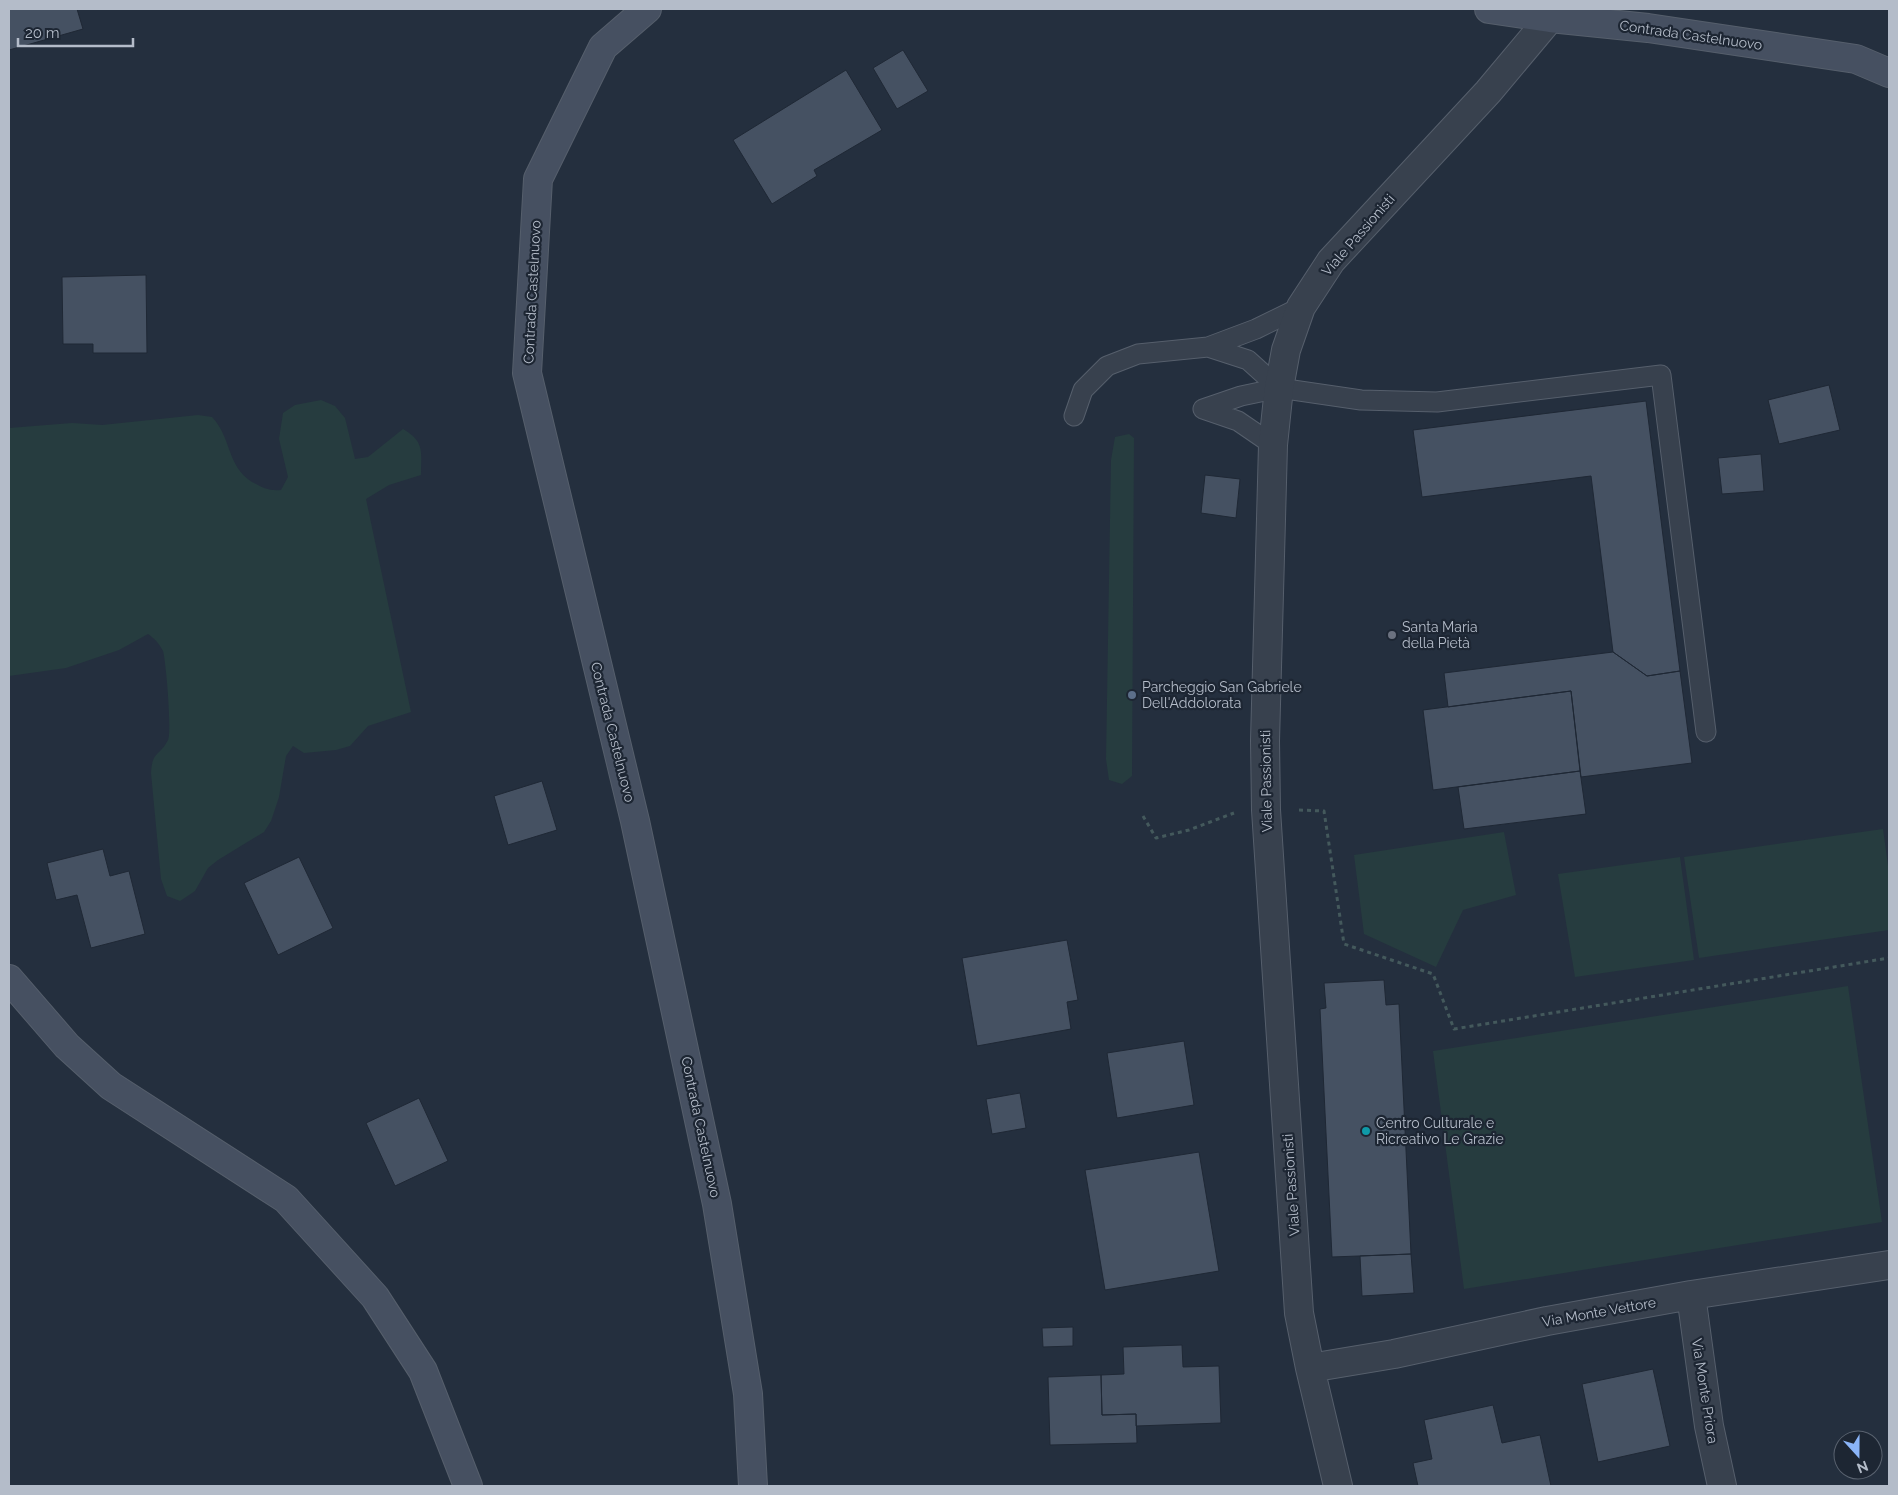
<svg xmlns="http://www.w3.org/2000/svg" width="1898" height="1495" viewBox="0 0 1898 1495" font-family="Raleway,sans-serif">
<rect width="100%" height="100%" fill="#242f3e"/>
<!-- green -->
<path fill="#263c3f" d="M321 400 335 406 345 418 355 459 368 457 403 429C425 442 421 451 421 475L389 485 366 499 411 712 368 726 350 746 336 750 304 753 293 746 286 756 279 797 271 821 264 832 218 860 208 868 195 891 180 901 167 896 161 879 151 773C152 751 160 756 168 740 172 732 166 661 163 651 159 643 155 639 148 634L119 650 66 668 9 676V428L72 423 102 425 198 415 212 417C232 438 226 465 252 482 263 488 268 491 281 490L288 477 279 439 283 413 295 405Z
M1129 434 1134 438 1132 776 1122 784 1109 780 1106 759 1111 460 1115 437Z
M1883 829 1889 873V930L1699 958 1684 857Z
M1504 832 1516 895 1463 910 1436 967 1364 934 1354 855Z
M1680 857 1694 960 1575 977 1558 874Z
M1848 986 1882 1222 1464 1289 1433 1051Z"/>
<!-- building -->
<path fill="#455162" stroke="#1f2835" d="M9 9H77L83 29 9 50Z
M903 50 928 91 897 109 873 68Z
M846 70 882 130 814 170 817 176 772 204 733 140Z
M146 275 147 353H93V344H63L62 277Z
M1829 385 1840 430 1779 444 1768 400Z
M1646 401 1680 671 1647 676 1613 652 1591 476 1422 497 1413 430Z
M1761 454 1764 491 1722 494 1718 458Z
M1205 475 1240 479 1236 518 1201 513Z
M1613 652 1647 676 1680 671 1692 763 1581 777 1571 691 1448 707 1444 673Z
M1571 691 1580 771 1433 790 1423 710Z
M1580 771 1586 814 1464 829 1458 787Z
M542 781 557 830 508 845 494 796Z
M103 849 110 876 129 871 145 934 91 948 77 895 56 900 47 863Z
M299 857 333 928 278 955 244 883Z
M1067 940 1078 1000 1067 1002 1071 1029 977 1046 962 958Z
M1384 980 1386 1005 1399 1004 1411 1254 1332 1257 1320 1009 1326 1008 1324 983Z
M1184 1041 1194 1105 1117 1118 1107 1053Z
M1020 1093 1026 1128 992 1134 986 1099Z
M419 1098 448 1161 395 1186 366 1123Z
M1199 1152 1219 1271 1105 1290 1085 1170Z
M1411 1254 1414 1293 1362 1296 1360 1256Z
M1073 1327V1346L1043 1347 1042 1328Z
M1182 1345 1183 1367 1219 1366 1221 1423 1136 1426V1414L1102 1415 1101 1375 1124 1374 1123 1347Z
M1653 1369 1670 1446 1598 1462 1582 1384Z
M1101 1375 1102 1415 1136 1414 1137 1443 1050 1445 1048 1377Z
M1493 1405 1502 1443 1540 1435 1551 1486H1418L1413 1463 1432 1459 1424 1420Z"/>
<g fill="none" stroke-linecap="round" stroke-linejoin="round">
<!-- lane casing -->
<g stroke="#565f6c" stroke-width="21">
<path id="lane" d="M1208 347 1248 360 1279 388
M1203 409 1241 396 1279 388 1361 400 1437 402 1661 375 1706 732
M1203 409 1238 421 1273 445
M1074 416 1083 390 1107 366 1138 354 1208 347 1256 329 1301 307"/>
</g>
<!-- street casing -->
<g stroke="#565f6c" stroke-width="30">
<path id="street" d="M1691 1295 1709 1426 1722 1486
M1310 1368 1394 1354 1547 1321 1691 1295 1889 1265
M1338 1486 1310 1368 1299 1313 1266 810 1265 741 1273 445 1279 388 1286 350 1301 307 1331 261 1488 92 1550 18"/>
</g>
<!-- secondary casing -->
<g stroke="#565f6c" stroke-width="30">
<path id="secondary" d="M647 9 603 47 538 179 527 373 635 821 717 1204 748 1394 753 1486
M1489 9 1550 18 1648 28 1856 59 1889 73
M9 979 67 1046 111 1086 286 1199 375 1297 423 1371 468 1486"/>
</g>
<!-- path -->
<path stroke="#44595c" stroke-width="3" stroke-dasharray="4 4" stroke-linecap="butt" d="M1299 810 1324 811 1344 944 1433 974 1454 1029 1889 958
M1143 816 1156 838 1189 830 1234 813"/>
<!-- lane -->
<use href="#lane" stroke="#38414e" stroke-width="19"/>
<!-- street -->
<use href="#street" stroke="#38414e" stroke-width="28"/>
<!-- secondary -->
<use href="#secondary" stroke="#465061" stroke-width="28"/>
</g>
<!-- markers -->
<circle fill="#6b7280" stroke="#1d2633" stroke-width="2" cx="1392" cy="635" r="5"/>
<circle fill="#5c6f8a" stroke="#1d2633" stroke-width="2" cx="1132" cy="695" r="5"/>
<circle fill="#0f9aa8" stroke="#1d2633" stroke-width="2" cx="1366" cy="1131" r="5"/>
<g text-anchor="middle" stroke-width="4.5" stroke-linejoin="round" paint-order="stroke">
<!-- street labels -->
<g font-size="14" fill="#b4bcc9" stroke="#1d2633">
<text transform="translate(1691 35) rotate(8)" y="5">Contrada Castelnuovo</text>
<text transform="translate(1358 235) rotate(-49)" y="5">Viale Passionisti</text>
<text transform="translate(532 292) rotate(-87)" y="5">Contrada Castelnuovo</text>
<text transform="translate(613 732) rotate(76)" y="5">Contrada Castelnuovo</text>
<text transform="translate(1266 781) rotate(-91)" y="5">Viale Passionisti</text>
<text transform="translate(701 1127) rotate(78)" y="5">Contrada Castelnuovo</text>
<text transform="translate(1291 1185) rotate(-94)" y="5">Viale Passionisti</text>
<text transform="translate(1599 1312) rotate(-10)" y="5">Via Monte Vettore</text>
<text transform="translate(1705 1391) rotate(81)" y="5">Via Monte Priora</text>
</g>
<!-- poi labels -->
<g font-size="14" fill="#b4bcc9" stroke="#1d2633" text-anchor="start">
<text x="1402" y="632">Santa Maria<tspan x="1402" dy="16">della Pietà</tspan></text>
<text x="1142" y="692">Parcheggio San Gabriele<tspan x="1142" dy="16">Dell'Addolorata</tspan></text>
<text x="1376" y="1128">Centro Culturale e<tspan x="1376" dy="16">Ricreativo Le Grazie</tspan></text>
</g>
</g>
<!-- border -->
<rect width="1898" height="1495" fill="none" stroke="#b4bcc9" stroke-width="20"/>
<!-- north arrow -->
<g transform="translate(1858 1455) rotate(159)"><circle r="24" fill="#1d2633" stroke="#59626f"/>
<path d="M0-4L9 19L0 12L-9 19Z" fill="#8ab4f8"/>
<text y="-8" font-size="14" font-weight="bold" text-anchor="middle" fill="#b4bcc9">N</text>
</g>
<!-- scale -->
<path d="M18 38v8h115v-8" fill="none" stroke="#b4bcc9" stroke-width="2.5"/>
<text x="25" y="38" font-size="15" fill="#b4bcc9" stroke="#1d2633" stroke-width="4" paint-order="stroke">20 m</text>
</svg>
